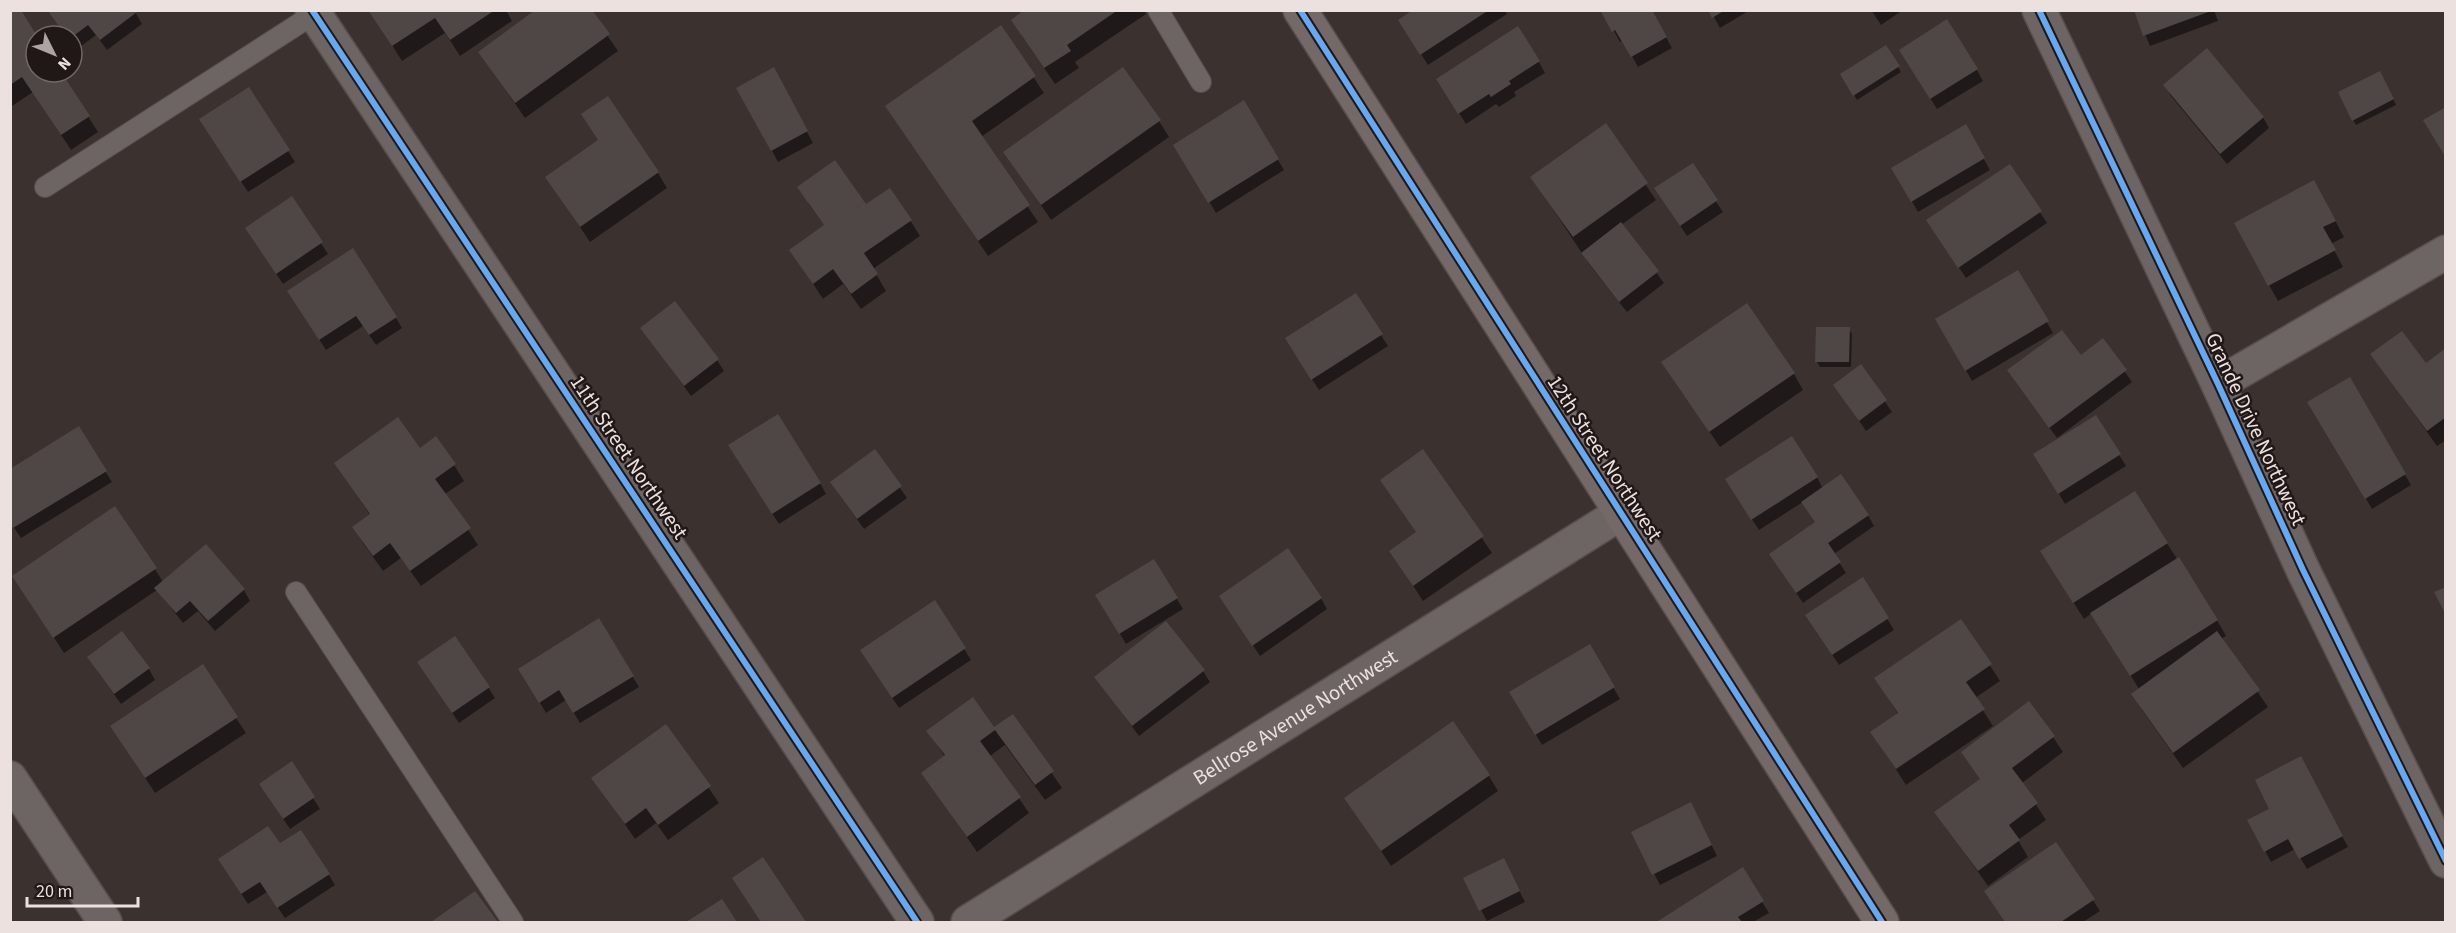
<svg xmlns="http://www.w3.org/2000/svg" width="2456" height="933" viewBox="0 0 2456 933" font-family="'Source Sans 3',sans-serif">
<rect width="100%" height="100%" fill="#3b3230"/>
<!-- shadow -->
<path fill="#0007" d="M10 10 36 72H60L98 132 71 150 33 92 12 106 10 104Z
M47 10H134L142 24 107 50 96 35 76 50 72 44V36H66Z
M370 10H506L512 21 460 56 445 33 402 61Z
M590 10 618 51 525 118 480 53Z
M1027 10H1144L1146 14 1075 62 1079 68 1055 84 1022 36Z
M1416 10H1505L1507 14 1428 65 1406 31Z
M1602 10H1651L1672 48 1638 67 1623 40 1620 42Z
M1710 10H1750L1720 28Z
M1871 10H1903L1881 25Z
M2135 10H2214L2218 21 2150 46Z
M1000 27 1044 93 981 137 1038 222 988 256 887 106Z
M1886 47 1901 72 1857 100 1842 75Z
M1907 61 1977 70 1983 81 1937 109Z
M1539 62 1545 73 1514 92 1516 96 1499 107 1496 104 1466 124 1444 90Z
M2383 78 2396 105 2356 125 2353 120Z
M779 80 813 143 778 162 738 88Z
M2165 85 2263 117 2269 128 2227 164 2171 96Z
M1244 103 1284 170 1216 213 1175 145Z
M1159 121 1169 137 1051 220 1005 152Z
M1605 125 1656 200 1621 225 1664 283 1627 312 1589 264 1532 177Z
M1965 126 1990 170 1918 212 1893 169Z
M207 130 288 151 295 162 248 192Z
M599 141 658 173 667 188 590 242 557 193Z
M1692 165 1723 212 1687 236 1662 199Z
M2010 166 2047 223 1966 278 1934 231Z
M292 198 328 254 283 284 253 239Z
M2323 198 2344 237 2331 244 2343 267 2278 301 2269 285Z
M808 203 866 206 910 220 920 236 873 269 886 291 861 309 843 284 823 299 791 250 825 226Z
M2018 272 2053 333 1972 381 1937 320Z
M295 302 396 318 402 328 376 345 363 326 326 350Z
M642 329 717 360 724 371 691 396Z
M1849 329 1852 334 1851 367H1820L1817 362Z
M1381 335 1388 346 1319 390 1293 350Z
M2103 340 2132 382 2057 438 2015 381 2080 358Z
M2446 350V440L2437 446 2372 355 2426 365Z
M1861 366 1892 412 1866 431 1835 385Z
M1794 374 1803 390 1720 447 1672 378Z
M2349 379 2411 485 2372 509 2309 402Z
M2096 417 2126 466 2065 504 2035 454Z
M419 450 454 465 464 481 445 494 478 545 421 586 401 558 383 571 363 543 354 527 370 515 336 464Z
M874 451 907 498 864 529 838 493Z
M1423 451 1492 553 1423 601 1391 552 1417 533 1382 480Z
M736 457 820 483 826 494 779 524Z
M105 471 112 482 21 538 10 522Z
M1817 477 1823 489 1868 515 1874 526 1834 554 1846 573 1803 603 1777 565 1816 523 1803 502 1759 530 1733 491Z
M2134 493 2217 620 2226 636 2221 639 2268 707 2183 768 2142 710 2133 694 2139 689 2092 613 2084 619 2051 567Z
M1154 561 1183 609 1126 644 1097 596Z
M155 569 163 582 244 590 250 601 215 631 198 611 183 623 157 590 64 653 14 577Z
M1863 579 1894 630 1839 665 1813 626Z
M1321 598 1327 609 1260 656 1227 607Z
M935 602 971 660 899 708 868 661Z
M598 620 639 687 580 723 566 700 546 713 520 669Z
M1961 621 2000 681 1975 698 1993 726 1906 785 1872 732 1898 714 1876 679Z
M1589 646 1620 699 1542 745 1511 692Z
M95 668 149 669 155 680 121 704Z
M1203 671 1210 682 1139 736 1096 678Z
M425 673 488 687 495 698 459 723Z
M1013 716 1062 788 1045 800 1005 745 990 756 1029 813 977 852 923 773 945 757 928 731 994 729Z
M236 718 246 733 155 793 122 743Z
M666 726 719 803 668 840 656 823 635 839 593 778Z
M2053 737 2063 752 2022 783 2046 820 2018 840 2028 857 1988 886 1936 813 1981 780 1963 752Z
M291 764 320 809 290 829 267 795Z
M2306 769 2348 847 2307 869 2295 849 2271 862 2249 821 2271 809Z
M1489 776 1498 791 1391 866 1346 798Z
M1697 815 1717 856 1660 885 1633 833Z
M2056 844 2100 911 2083 922H2006L1993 903Z
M763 859 804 922H762L740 889Z
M1742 869 1769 913 1753 922H1660Z
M226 870 329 875 335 885 285 918 267 892 248 904Z
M1509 871 1525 902 1487 921 1465 879Z
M475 893 496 922H433Z
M722 901 735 922H688Z"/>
<!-- building -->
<path fill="#4f4746" d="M10 10H21L37 36 36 72H61L90 116 61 135 22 77 10 85Z
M47 10H136L137 12 100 40 88 25 72 37 66 36Z
M368 10H495L450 40 435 18 392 46Z
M535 10H592L610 34 515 103 478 52Z
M1024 10H1118L1067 45 1071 51 1044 68 1011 20Z
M1413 10H1489L1420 55 1398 20Z
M1600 10H1652L1667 37 1631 57 1615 30 1612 32Z
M1708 10H1725L1712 18Z
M2134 10H2211V11L2143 36Z
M1947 19 1978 69 1930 99 1899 50Z
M1001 25 1036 76 972 121 1030 205 978 241 885 106Z
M1518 26 1540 61 1509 81 1511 84 1491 97 1489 94 1458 114 1436 79Z
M1886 45 1900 66 1853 96 1840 74Z
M2207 48 2264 117 2220 154 2163 85Z
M774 67 808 131 771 151 736 88Z
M1123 67 1161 120 1041 205 1003 152Z
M2380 71 2394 99 2352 121 2338 92Z
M249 87 290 150 240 182 199 119Z
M608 96 659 172 580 227 545 177 598 140 581 114Z
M1244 100 1279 159 1208 203 1173 145Z
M2446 107V158L2423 120Z
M1606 123 1648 183 1573 237 1530 177Z
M1966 124 1985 158 1911 202 1891 168Z
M835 160 866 204 890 188 912 220 864 253 878 274 851 294 833 269 813 284 789 250 824 225 797 187Z
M1693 163 1718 200 1680 226 1654 188Z
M2010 164 2042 211 1958 268 1926 220Z
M2314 180 2336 221 2323 227 2336 250 2268 286 2234 223Z
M292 196 323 242 276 274 245 228Z
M1621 222 1659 271 1619 302 1581 253Z
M353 248 397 317 369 335 356 316 319 340 287 291Z
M2018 270 2049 321 1965 371 1935 319Z
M1356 293 1383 334 1311 380 1285 338Z
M675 301 719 359 684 386 640 328Z
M1747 303 1795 373 1709 432 1661 362Z
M1816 327H1850L1849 362H1815Z
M2062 330 2081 355 2103 338 2127 370 2049 428 2007 370Z
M2402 331 2426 363 2446 348V417L2427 431 2370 354Z
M1861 364 1887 400 1859 421 1833 385Z
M2350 377 2406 474 2365 499 2307 402Z
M778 414 821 483 772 514 728 445Z
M2096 415 2121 454 2058 494 2033 454Z
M398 417 420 448 436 436 456 464 435 479 471 528 410 571 390 543 373 556 352 527 370 514 334 463Z
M79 426 107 471 13 528 10 524V469Z
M1792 436 1818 477 1751 520 1725 479Z
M875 449 902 486 857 519 830 482Z
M1423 449 1484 536 1413 586 1389 551 1416 532 1380 480Z
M1841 474 1869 515 1828 543 1841 562 1796 593 1769 554 1815 522 1801 502Z
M2135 491 2168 543 2073 603 2040 551Z
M115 506 157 568 53 638 12 576Z
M206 544 245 589 208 621 190 601 176 613 154 588Z
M1288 548 1322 598 1252 646 1219 596Z
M2179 557 2218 620 2130 676 2090 613Z
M1154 559 1178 598 1119 634 1095 595Z
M1863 577 1889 618 1832 655 1805 615Z
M2446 587V615L2434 592Z
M935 600 966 648 892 698 860 650Z
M599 618 634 676 573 713 559 690 539 703 518 669Z
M1961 619 1992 664 1966 682 1985 709 1896 769 1870 732 1898 713 1874 678Z
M1166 621 1205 670 1132 726 1094 677Z
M122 631 150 668 114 694 87 657Z
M2217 631 2260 690 2173 753 2131 694Z
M455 636 490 687 452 713 417 662Z
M1590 644 1615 687 1535 735 1509 692Z
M203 664 238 717 145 778 110 726Z
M973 697 994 727 1013 714 1054 771 1035 785 995 730 980 741 1021 797 967 837 921 773 945 755 926 731Z
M2029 701 2055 736 2012 768 2038 803 2009 825 2020 840 1978 871 1934 812 1980 779 1961 752Z
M1453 721 1490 775 1381 851 1344 798Z
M666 724 711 786 658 825 646 808 625 824 591 778Z
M2301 756 2343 836 2299 859 2288 839 2264 852 2247 820 2269 809 2255 780Z
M292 761 315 797 283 819 259 784Z
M1691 802 1712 845 1652 875 1631 832Z
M268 826 280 843 301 830 330 874 277 908 260 882 241 894 218 859Z
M2056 842 2095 899 2061 922H2005L1984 891Z
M763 857 806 922H761L732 878Z
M1504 858 1520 891 1479 911 1463 878Z
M1743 867 1764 901 1738 917 1742 922H1659L1658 921Z
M475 891 498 922H431Z
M722 899 737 922H686Z"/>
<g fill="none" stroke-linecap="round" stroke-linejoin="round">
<!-- lane casing -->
<g stroke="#564e4d" stroke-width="22">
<path id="lane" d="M1158 10 1201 82
M45 187 314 14
M296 592 513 922"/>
</g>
<!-- street casing -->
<g stroke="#564e4d" stroke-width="36">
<g id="street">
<path d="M312 10 917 922"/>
<path d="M2039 10 2218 384 2303 570 2446 861"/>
<path d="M2218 384 2446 252"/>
<path d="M10 778 105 922"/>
<path id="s1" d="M968 922 1621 513"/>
</g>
</g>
<!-- secondary casing -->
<g stroke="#564e4d" stroke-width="36">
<path id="secondary" d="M1300 10 1882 922"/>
</g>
<!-- lane -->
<use href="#lane" stroke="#6c6563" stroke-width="20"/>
<!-- street -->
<use href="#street" stroke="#6c6563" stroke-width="33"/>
<!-- secondary -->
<use href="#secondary" stroke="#746967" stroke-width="33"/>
<!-- cycleway casing -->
<g stroke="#201817" stroke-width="10">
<path id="cycleway" d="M312 10 917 922
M1300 10 1882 922
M2039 10 2218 384 2303 570 2446 861"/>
</g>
<!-- cycleway -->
<use href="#cycleway" stroke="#66a8f1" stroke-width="6"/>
</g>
<g text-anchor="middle" stroke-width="5" stroke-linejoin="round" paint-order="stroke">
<!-- street labels -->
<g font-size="21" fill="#ece1df" stroke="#201817">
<text transform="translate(2256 429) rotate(65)" y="7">Grande Drive Northwest</text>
<text transform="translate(629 457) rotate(56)" y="7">11th Street Northwest</text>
<text transform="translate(1605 458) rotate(57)" y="7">12th Street Northwest</text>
<text dy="7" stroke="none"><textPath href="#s1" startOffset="386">Bellrose Avenue Northwest</textPath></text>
</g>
</g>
<!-- border -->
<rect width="2456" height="933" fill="none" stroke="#ece1df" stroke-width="24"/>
<!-- north arrow -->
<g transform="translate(54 54) rotate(133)"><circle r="28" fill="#201817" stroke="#726867" stroke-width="1.5"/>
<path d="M0-4.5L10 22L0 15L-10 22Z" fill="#aea4a2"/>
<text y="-9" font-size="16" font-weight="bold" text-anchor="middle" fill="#ece1df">N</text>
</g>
<!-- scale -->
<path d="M27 897v9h111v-9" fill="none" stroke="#ece1df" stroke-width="3"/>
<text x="36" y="897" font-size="18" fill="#ece1df" stroke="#201817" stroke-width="4.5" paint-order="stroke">20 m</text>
</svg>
